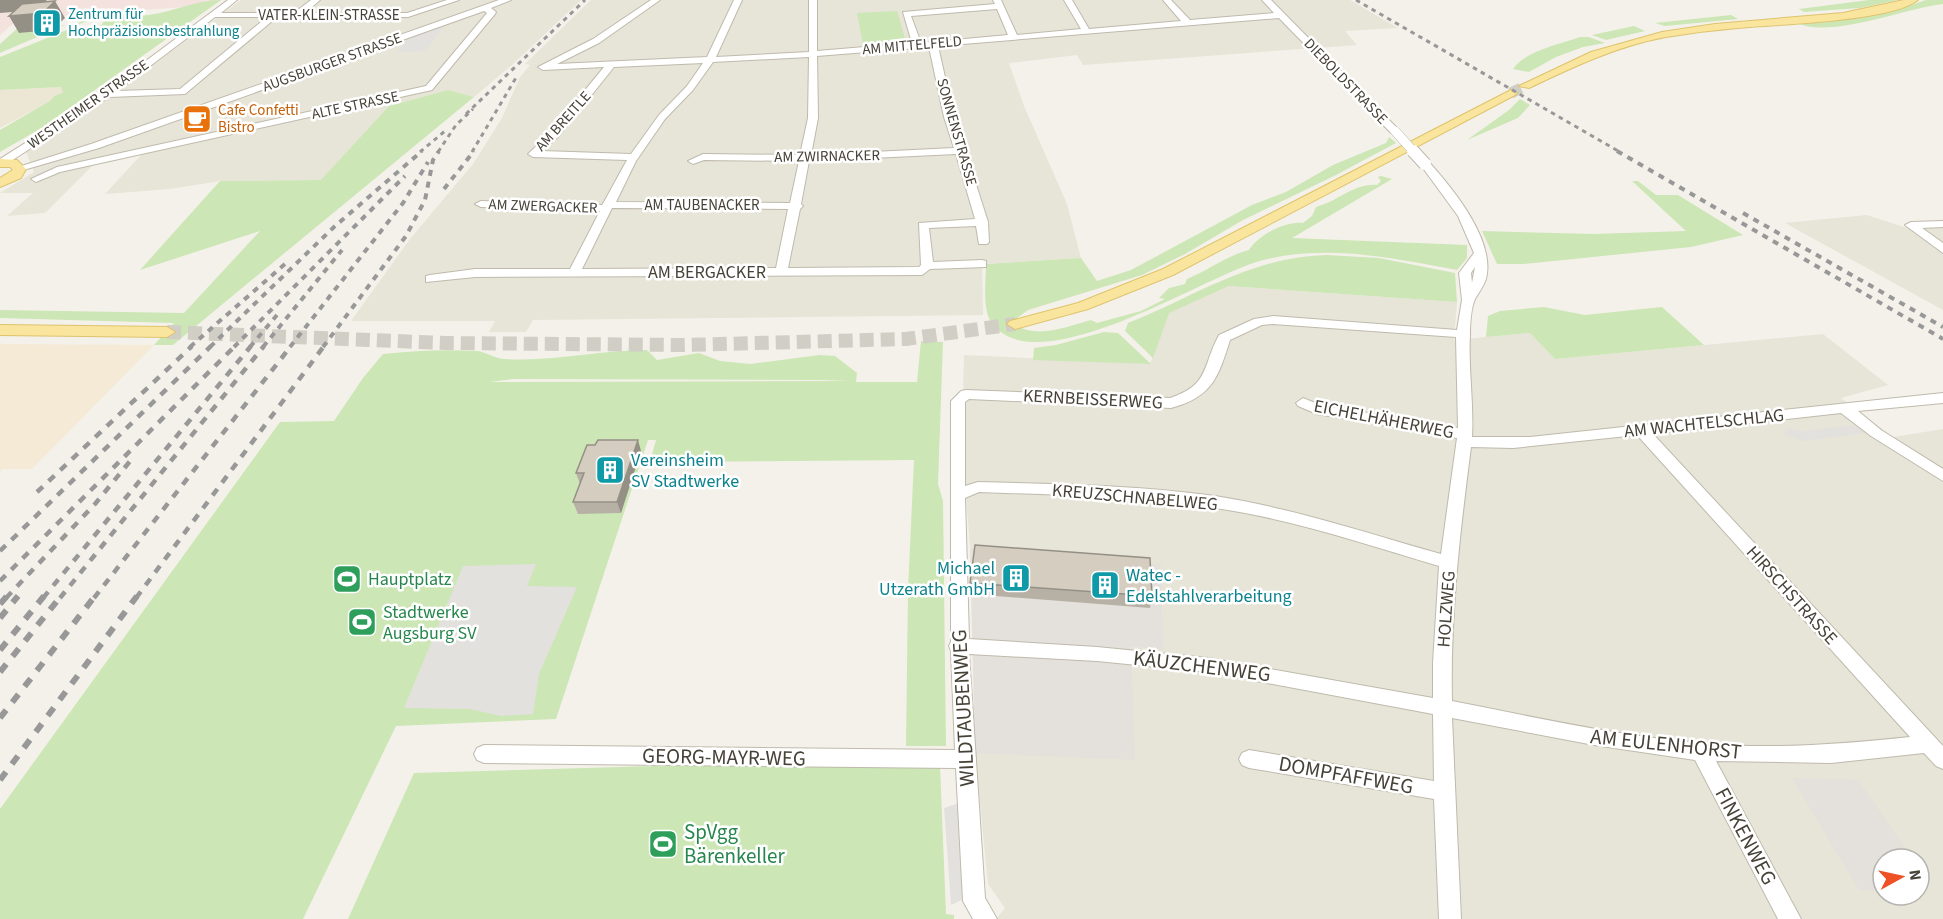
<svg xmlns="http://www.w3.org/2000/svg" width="1943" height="919" viewBox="0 0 1943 919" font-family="'Source Sans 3',sans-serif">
<rect width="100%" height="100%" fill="#f4f1ea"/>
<!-- residential -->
<path fill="#e7e4d8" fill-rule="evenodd" d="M241 0H581L513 64 474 97 448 90 389 106 322 180 220 181 170 189 105 194 142 154 94 164 45 213 7 216 33 193H0L34 172 26 152 89 112Z
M591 0H1350L1398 28 1345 31 1357 45 1083 65 1077 55 1009 63 1024 106 1067 204 1081 258 982 264 983 315 533 320 526 332H489L495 321H351L410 239 473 164 502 118 520 77 530 65 525 64Z
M1867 215 1907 228 1943 226V310L1785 223Z
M1229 286 1457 302 1454 340 1530 333 1555 359 1823 334 1888 385 1841 398 1893 437 1943 429V919H996L1005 908 988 884 975 753 1131 647 1164 650 1161 565 970 548 962 442 964 355 1150 364 1168 313ZM1883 859H1919V895H1883Z"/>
<!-- commercial -->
<path fill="#f4ead6" d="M0 344 154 345 32 469H3L0 472Z"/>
<!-- industrial -->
<path fill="#e4e0db" d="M970 548 1161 564 1164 650 1131 647 1135 760 975 753Z
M1792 778 1858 780 1913 859H1883V891L1859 890Z"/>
<!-- education -->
<path fill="#ece7d4" d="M62 87 63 94 54 96 51 101 0 128V90Z"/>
<!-- medical -->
<path fill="#f3e2de" d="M0 0H221L213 5 18 19 0 35Z"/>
<!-- green -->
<path fill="#cce6b5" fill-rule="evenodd" d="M221 0 43 127 0 152V130L50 101 54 96 63 93 61 87 0 90V57L67 30 76 28 74 32 97 30 106 19H89L91 20 76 25C95 6 124 18 148 15 173 12 195 0 221 0Z
M1869 0H1898L1860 8 1804 12 1799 9Z
M1926 0H1943V4C1906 8 1830 39 1797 23L1894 11Z
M897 11 906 42 863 44 857 13Z
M1731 15 1738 19 1665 26 1655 23Z
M65 25 0 53V44L19 27H23L18 33 53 30 57 26Z
M1634 26 1645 31 1606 40 1592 35Z
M1580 37H1589L1605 43 1583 47 1556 57 1529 72 1513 69C1527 50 1558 45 1580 37Z
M448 90 474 97 173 345H154L174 323 0 318V310L184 313 260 231 140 270 220 181 321 180 389 106Z
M1520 99 1530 105 1518 118 1467 140 1509 110Z
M1389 137 1396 143 1336 175 1243 220 1185 254 1142 275 1028 310 1017 318 1015 324C1035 340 1069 326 1091 320L1097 323 1141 311 1165 299 1159 298 1169 288 1185 284 1187 279C1209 270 1226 256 1249 250 1257 236 1286 220 1303 223L1312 216 1316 207C1337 202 1354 183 1377 185L1381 181 1378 177 1381 176 1392 179 1292 238 1467 245V258L1457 270C1392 258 1328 244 1263 260 1207 274 1036 387 991 322 982 308 986 280 986 264L1081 258 1097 281 1131 270 1252 205 1286 192 1333 165 1386 143Z
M1632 181H1638L1656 195H1678L1743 235 1691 247 1524 264H1497L1482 231 1594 234 1686 231Z
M1326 255 1379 258 1455 273 1457 302 1229 286 1169 313 1153 358 1125 331 1128 323C1198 295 1248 258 1326 255Z
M1544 307 1585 315 1662 307 1704 345 1555 359 1530 333 1486 337 1488 316 1500 311Z
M1104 332 1118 333 1151 364 1033 360 1034 348 1056 345Z
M921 341 943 342 938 484 943 501 946 746H906L908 590 914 460 650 462 656 440H648L556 719 396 726 303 919H0V809L280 422 334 421 363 378 383 354C414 351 444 349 475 351 485 351 495 359 505 359 553 362 599 350 647 350L657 360 699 353 720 361 750 364 820 355 835 356 857 373 856 382H917ZM513 379 821 380 850 381 489 382Z
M655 766H940L946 914 954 915V919H348L414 773Z"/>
<!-- parking -->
<path fill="#e3e1de" d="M444 26 426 51 398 52 407 39Z
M1854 425 1866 433 1803 441 1784 435 1789 428 1803 431Z
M536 564 527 586 577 587 539 674 533 714 501 716 470 709 404 708 463 566Z
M959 803 966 898 951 905 944 808Z"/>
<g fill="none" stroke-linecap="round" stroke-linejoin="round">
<!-- major-tunnel-far1 -->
<path stroke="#d1cec6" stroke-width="11" stroke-dasharray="11 5" stroke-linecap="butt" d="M1511 93 1525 86"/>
<!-- major-tunnel -->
<path stroke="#d1cec6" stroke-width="14" stroke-dasharray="14 7" stroke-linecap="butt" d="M167 332 446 343 683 345 906 339 1015 324"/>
<!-- minor casing -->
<g stroke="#bfbaac" stroke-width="2">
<path id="minor" d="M228 0H237L221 13H294L311 0H320L305 13H407L447 0H459L408 17H277L185 94 109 97 5 165 0 166V159L93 100ZM215 17H267L180 89 117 91Z
M499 0H511L491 8 496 12 495 14 432 90 60 172 36 182 31 179 57 167 426 86 487 13 484 11 99 148 20 171 15 168 91 144Z
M651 0H660L599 43 557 64 707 57 734 0H742L716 57 809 52V0H817V51L912 43 903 12 995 4 993 0H1001L1017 35 1081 29 1064 0H1072L1089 29 1181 21 1163 0H1171L1190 20 1274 13 1262 0H1271L1400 131 1391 133 1279 18 938 46 954 117 964 148 967 151 966 153 988 222 989 242 987 244H979L976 226 929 228 933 262 982 260 986 261V267L930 269 922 275 475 277 426 282V276L430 275 475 269H570L600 211 481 207 475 204 481 201 602 205 604 202 627 160 533 157 528 154 550 133 604 67 543 70 538 67 593 39ZM997 9 1008 35 921 43 911 16ZM929 47 944 117 954 148 811 155 818 118 817 56ZM809 57 808 118 800 155 703 154 688 161 693 164 704 160 799 161 790 203 616 202 636 161 665 119 693 90 713 62ZM703 63 687 86 659 115 631 154 542 151 558 137 614 67ZM956 154 975 219 919 223 921 265 919 267 788 268 800 209 803 206 801 204 809 161ZM612 208 788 209 776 268 582 269Z
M1425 161 1429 162C1452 188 1496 240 1486 279 1484 286 1479 292 1475 299 1471 308 1470 325 1470 335 1468 369 1474 403 1472 437H1530L1943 393V403L1858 411 1881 430 1943 469V481L1871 436 1841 413 1653 434 1943 746V769L1936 766 1924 753 1831 763 1716 761 1801 919H1778L1695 760 1594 745 1452 718 1461 919H1439L1434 799 1249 768 1242 765 1239 759 1242 753 1249 750 1434 781 1433 714 1208 672 1097 661 969 654 985 898 997 919H973L963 901 956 768 484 763 477 760 474 754 477 748 484 745 955 750 951 651 949 646 951 642V401L961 391 966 390 1170 398C1210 385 1202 366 1219 335L1254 319 1273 316 1457 330 1462 300 1459 273 1474 253 1458 216 1420 164ZM1475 267 1472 283 1471 273ZM1273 324 1456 337 1458 428 1320 405 1303 398 1296 403 1298 406 1317 414 1457 438 1441 554C1366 533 1292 508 1215 496 1137 485 1057 484 978 482L965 486V402L969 399 1171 408C1212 397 1218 378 1230 340L1262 325ZM1637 435 1910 737C1841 744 1770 750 1700 743 1617 736 1534 717 1452 701 1450 616 1460 532 1471 447L1513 448ZM979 492C1058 495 1137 496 1215 508 1292 519 1365 544 1439 566L1433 663V698L1208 658 1097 647 969 639 965 498Z
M1943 221V227L1922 228 1943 243V253L1905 225 1911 222Z"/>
</g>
<!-- major casing -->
<g stroke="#dec36e" stroke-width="2">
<path id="major" d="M1904 0H1918C1890 22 1777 24 1738 28 1714 30 1690 33 1666 37 1617 46 1573 67 1529 88L1519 86 1591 52 1662 32 1715 24 1843 13Z
M1511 90 1517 93 1515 95 1173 275 1088 309 1015 329 1007 324 1010 321 1078 303 1163 269Z
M0 159 17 160 26 169 21 178 0 187V178L13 170 10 167H0Z
M0 325 167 327 175 332 167 337 0 335Z"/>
</g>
<!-- minor -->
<use href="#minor" fill="#fff" fill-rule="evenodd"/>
<!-- major -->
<use href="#major" fill="#f9e59e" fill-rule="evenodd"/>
<!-- rail-far3 -->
<path stroke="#989898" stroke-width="3" stroke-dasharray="4.5 4.5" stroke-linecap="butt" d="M1356 0 1620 152
M466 114 585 0
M420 152 445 131
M438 152 456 125 473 109
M472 152 517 76"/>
<!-- rail-far2 -->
<path stroke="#989898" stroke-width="4" stroke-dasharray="6 6" stroke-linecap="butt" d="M1617 151 1943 339
M444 189 474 151
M1743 213 1943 327
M190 347 285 264
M210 347 334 227 422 151
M234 347 405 176
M250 347 277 315
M263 347 342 250
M290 347 403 203 428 162
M323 347 406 236 425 200 433 160 439 151"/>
<!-- rail-far1 -->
<path stroke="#989898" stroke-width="4.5" stroke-dasharray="8 8" stroke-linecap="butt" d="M37 492 192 346
M0 551 211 346
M0 581 235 346
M6 598 95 504 131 460
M16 598 18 596
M43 598 251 346
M60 598 264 346
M94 598 291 346
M136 598 324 346"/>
<!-- rail -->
<path stroke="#989898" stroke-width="6" stroke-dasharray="10 10" stroke-linecap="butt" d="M0 604 7 596
M0 618 18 596
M0 650 44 596
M0 672 61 596
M0 718 95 596
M0 780 137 596"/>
<!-- minor-bridge-far1 casing -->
<g stroke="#bfbaac" stroke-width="10" stroke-linecap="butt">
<path id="minor-bridge-far1" d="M1395 131 1414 152"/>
</g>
<!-- minor-bridge casing -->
<g stroke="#bfbaac" stroke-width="14" stroke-linecap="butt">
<path id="minor-bridge" d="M1413 151 1425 164"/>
</g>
<!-- minor-bridge-far1 -->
<use href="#minor-bridge-far1" stroke="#fff" stroke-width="9"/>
<!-- minor-bridge -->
<use href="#minor-bridge" stroke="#fff" stroke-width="12"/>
</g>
<!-- wall -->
<path fill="#b7b1a5" d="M641 451 621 513 578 514 573 502 580 484 576 473Z
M970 583 1152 596 1150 608 970 594Z"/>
<!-- shaded-wall -->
<path fill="#959086" d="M0 0H47L36 10 0 13Z
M55 1 65 18 52 30 19 33 9 16Z
M638 440 641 451 621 513 617 502Z"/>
<!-- building -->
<path fill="#d5cec0" stroke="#959086" stroke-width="1.5" d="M55 1 43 13 9 16 22 4Z
M598 440H638L617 502H573L584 473H576L587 445H595Z
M975 545 1150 558 1152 596 970 583Z"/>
<!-- icons -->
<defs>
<g id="building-square" transform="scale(1.5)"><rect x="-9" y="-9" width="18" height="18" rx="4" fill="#0f9aa8" stroke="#fff"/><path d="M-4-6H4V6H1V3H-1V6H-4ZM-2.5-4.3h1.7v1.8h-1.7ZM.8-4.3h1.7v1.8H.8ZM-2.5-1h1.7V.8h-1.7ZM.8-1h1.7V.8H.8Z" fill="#fff"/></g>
<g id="cafe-square" transform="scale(1.5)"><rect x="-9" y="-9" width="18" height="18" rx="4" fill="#e8710a" stroke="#fff"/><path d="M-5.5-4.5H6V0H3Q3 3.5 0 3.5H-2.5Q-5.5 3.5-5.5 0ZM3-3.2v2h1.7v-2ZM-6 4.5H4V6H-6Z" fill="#fff"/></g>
<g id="stadium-square" transform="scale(1.5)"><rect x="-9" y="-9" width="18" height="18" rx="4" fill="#2e9e5b" stroke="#fff"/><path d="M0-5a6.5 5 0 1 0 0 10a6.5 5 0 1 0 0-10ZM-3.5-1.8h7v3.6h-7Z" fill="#fff"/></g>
</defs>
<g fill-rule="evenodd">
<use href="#building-square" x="47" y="23"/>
<use href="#cafe-square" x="197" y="119"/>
<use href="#building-square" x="610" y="470"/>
<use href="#building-square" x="1016" y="578"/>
<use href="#stadium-square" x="347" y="579"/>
<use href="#building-square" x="1105" y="585"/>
<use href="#stadium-square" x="362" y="622"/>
<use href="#stadium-square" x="663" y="844"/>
</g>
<g text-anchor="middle" stroke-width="5" stroke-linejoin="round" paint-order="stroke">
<!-- far-culture labels -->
<g font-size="15" fill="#0d838f" stroke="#fff" text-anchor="start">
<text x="68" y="19">Zentrum für<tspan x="68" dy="17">Hochpräzisionsbestrahlung</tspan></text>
</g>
<!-- far-street labels -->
<g font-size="15" fill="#474238" stroke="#fff">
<text x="329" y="20">VATER-KLEIN-STRASSE</text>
<text transform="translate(912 45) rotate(-5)" y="5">AM MITTELFELD</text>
<text transform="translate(332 62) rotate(-20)" y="5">AUGSBURGER STRASSE</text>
<text transform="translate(1346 81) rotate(46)" y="5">DIEBOLDSTRASSE</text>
<text transform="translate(88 104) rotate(-35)" y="5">WESTHEIMER STRASSE</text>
<text transform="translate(355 105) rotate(-12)" y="5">ALTE STRASSE</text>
<text transform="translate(563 121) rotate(-48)" y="5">AM BREITLE</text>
<text transform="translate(957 132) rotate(74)" y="5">SONNENSTRASSE</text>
<text transform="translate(827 156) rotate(-1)" y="5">AM ZWIRNACKER</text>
<text x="702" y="210">AM TAUBENACKER</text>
<text transform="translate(543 206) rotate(2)" y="5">AM ZWERGACKER</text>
</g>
<!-- far-food labels -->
<g font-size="15" fill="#c56008" stroke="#fff" text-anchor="start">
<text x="218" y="115">Cafe Confetti<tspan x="218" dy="17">Bistro</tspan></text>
</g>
<!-- street labels -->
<g font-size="18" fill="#474238" stroke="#fff">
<text x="707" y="278">AM BERGACKER</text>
<text transform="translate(1093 399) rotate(3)" y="6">KERNBEISSERWEG</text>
<text transform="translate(1384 419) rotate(11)" y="6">EICHELHÄHERWEG</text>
<text transform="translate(1704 423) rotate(-6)" y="6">AM WACHTELSCHLAG</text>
<text transform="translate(1135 497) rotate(5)" y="6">KREUZSCHNABELWEG</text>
<text transform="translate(1792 595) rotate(48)" y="6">HIRSCHSTRASSE</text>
<text transform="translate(1446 609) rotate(-86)" y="6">HOLZWEG</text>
</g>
<!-- culture labels -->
<g font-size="18" fill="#0d838f" stroke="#fff" text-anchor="start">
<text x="631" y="466">Vereinsheim<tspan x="631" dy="21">SV Stadtwerke</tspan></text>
<text x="995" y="574" text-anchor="end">Michael<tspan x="995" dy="21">Utzerath GmbH</tspan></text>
<text x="1126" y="581">Watec -<tspan x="1126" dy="21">Edelstahlverarbeitung</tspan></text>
</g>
<!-- leisure labels -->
<g font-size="18" fill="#27864d" stroke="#fff" text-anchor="start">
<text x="368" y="585">Hauptplatz</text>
<text x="383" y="618">Stadtwerke<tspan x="383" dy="21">Augsburg SV</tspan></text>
</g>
<!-- near-street labels -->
<g font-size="21" fill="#474238" stroke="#fff">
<text transform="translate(1202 666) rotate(7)" y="7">KÄUZCHENWEG</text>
<text transform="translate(963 708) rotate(-93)" y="7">WILDTAUBENWEG</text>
<text transform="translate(1666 744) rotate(6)" y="7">AM EULENHORST</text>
<text transform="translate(724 757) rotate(1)" y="7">GEORG-MAYR-WEG</text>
<text transform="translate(1346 775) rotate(10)" y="7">DOMPFAFFWEG</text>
<text transform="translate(1746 836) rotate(62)" y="7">FINKENWEG</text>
</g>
<!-- near-leisure labels -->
<g font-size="21" fill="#27864d" stroke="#fff" text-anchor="start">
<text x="684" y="839">SpVgg<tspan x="684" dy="24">Bärenkeller</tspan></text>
</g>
</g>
<!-- north arrow -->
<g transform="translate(1901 877) rotate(82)"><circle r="28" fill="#ffffff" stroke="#b5b3af" stroke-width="1.5"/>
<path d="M0-4.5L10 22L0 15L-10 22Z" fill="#ee5126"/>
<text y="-9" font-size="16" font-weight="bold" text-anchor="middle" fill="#474238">N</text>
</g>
</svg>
